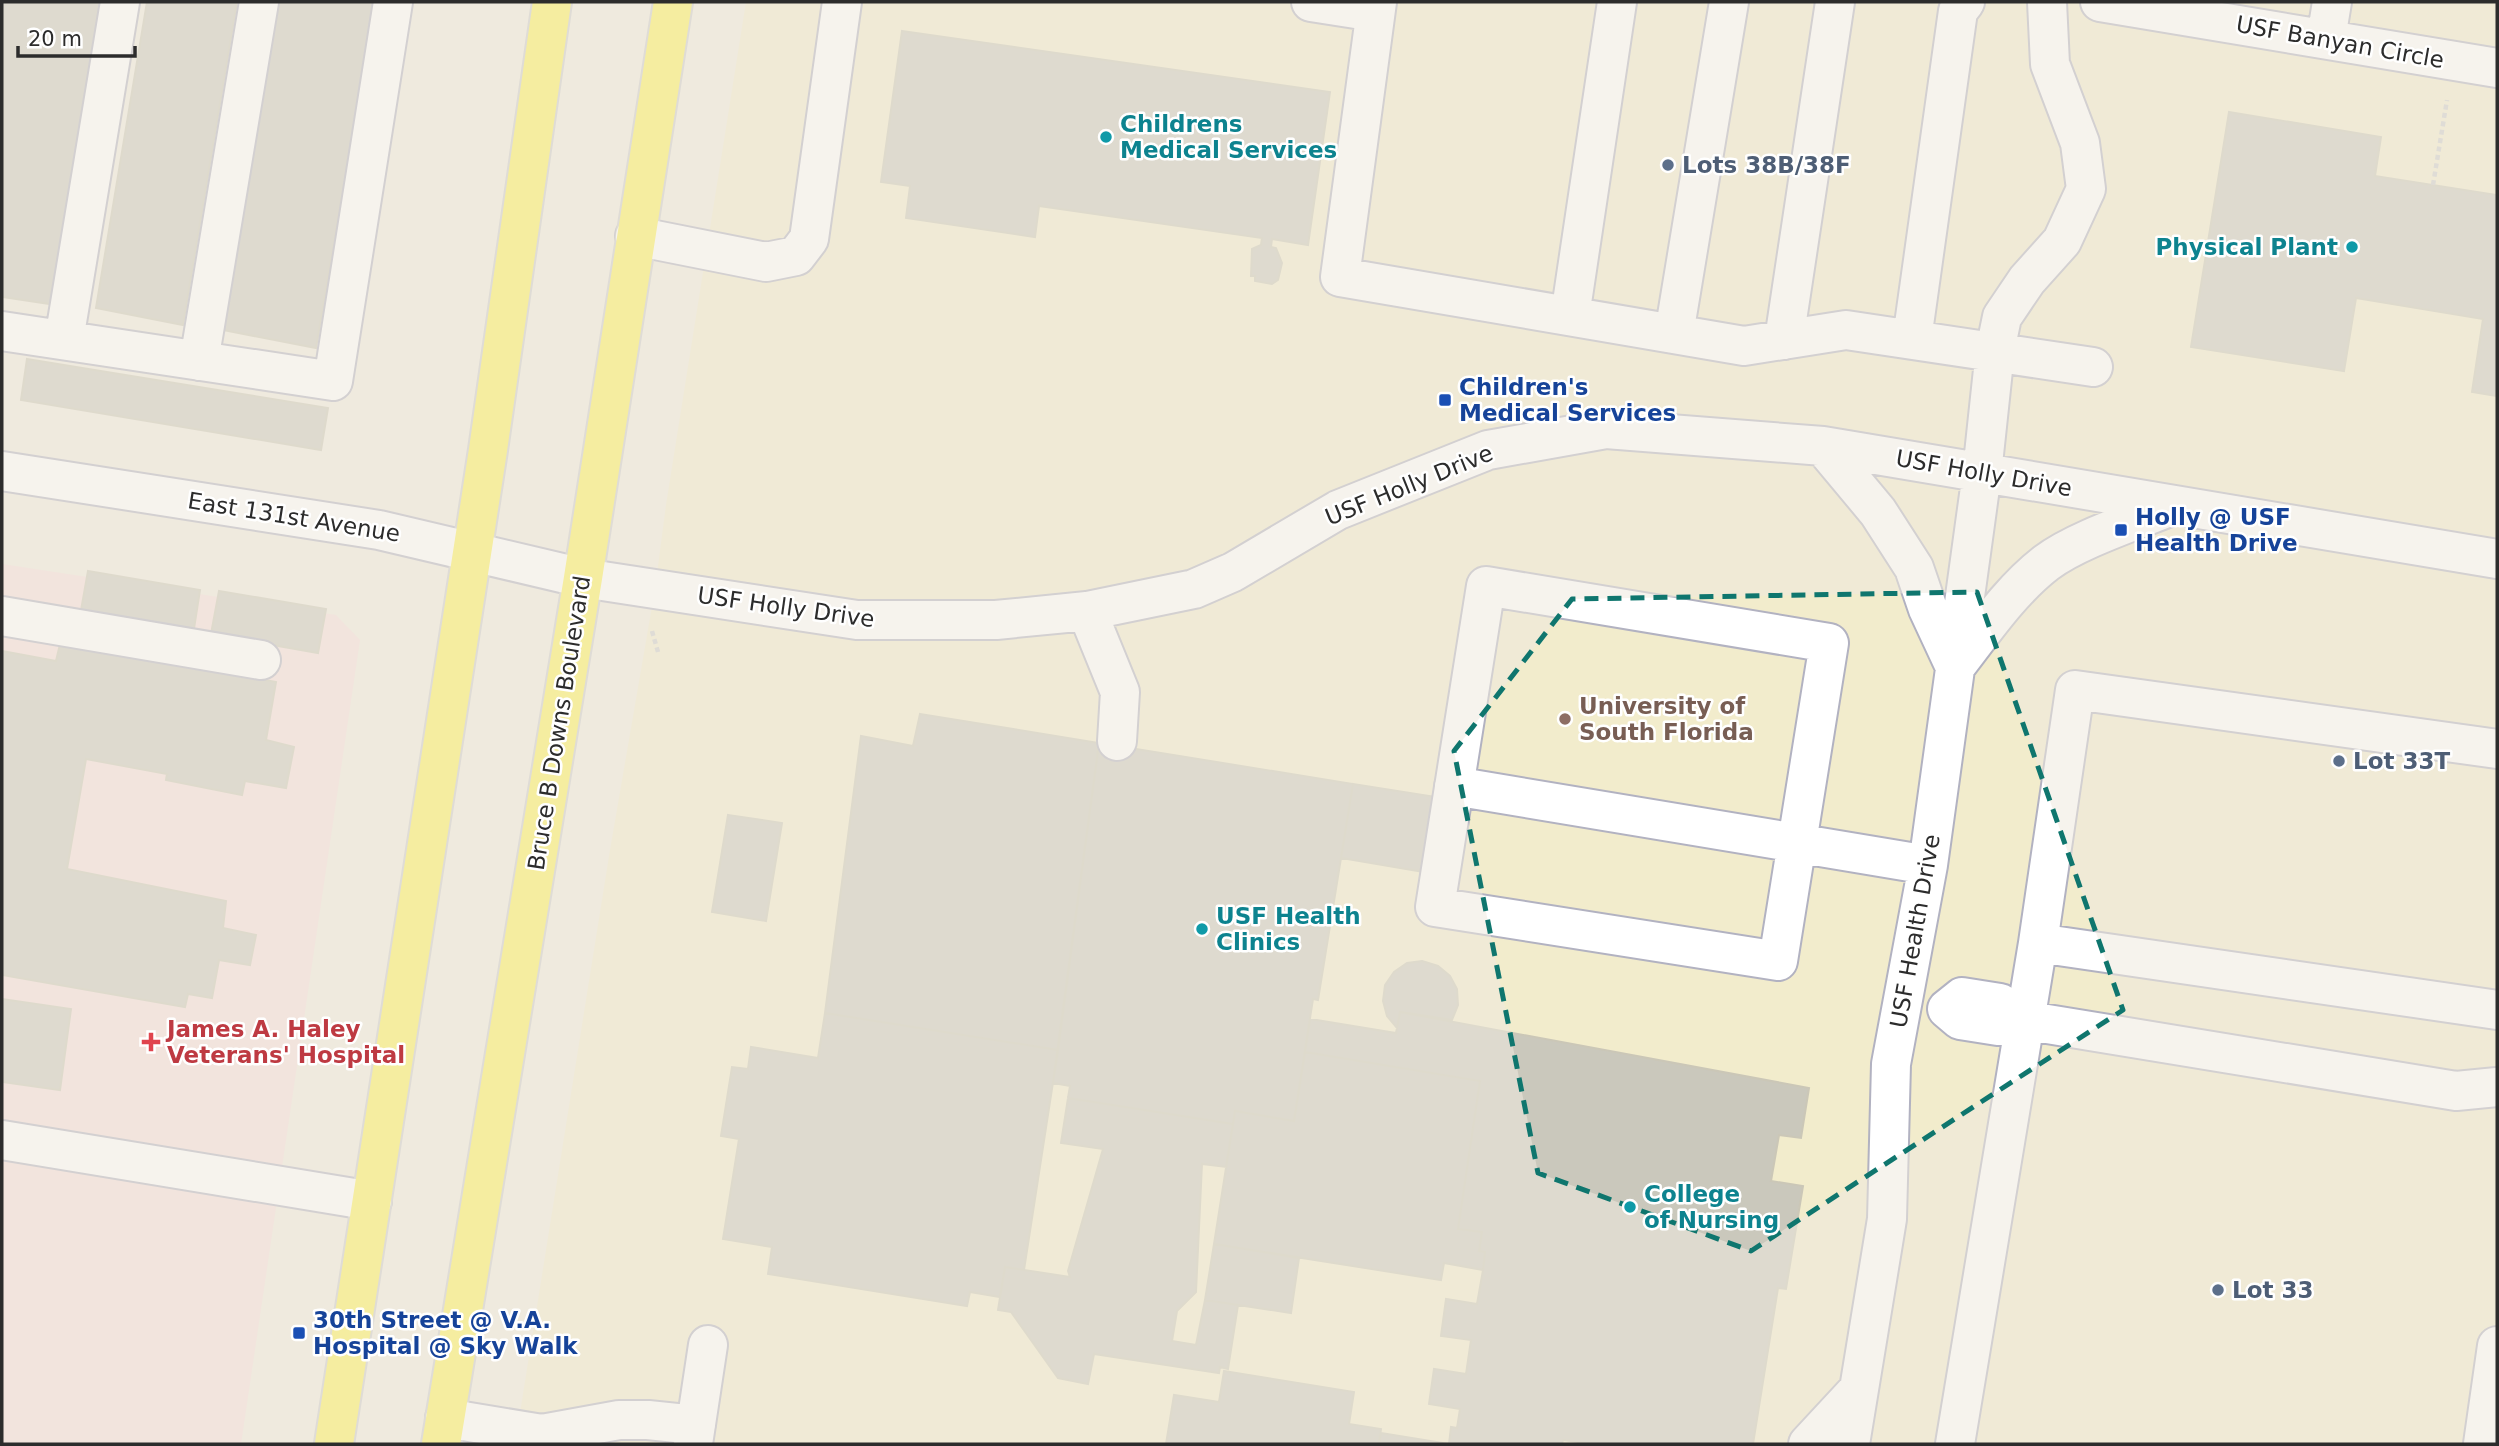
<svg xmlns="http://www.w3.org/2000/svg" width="2499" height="1446" viewBox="0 0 2499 1446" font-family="'DejaVu Sans',sans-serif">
<rect width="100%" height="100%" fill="#efeade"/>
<!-- education -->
<path fill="#f2eccc" d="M746 2H2497V1444H515L610 850 655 589 666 505Z"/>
<!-- medical -->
<path fill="#f6dedb" d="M2 564 336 615 360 640 241 1444H2Z"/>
<!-- building -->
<path fill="#cac8bc" stroke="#cbc7b7" stroke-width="2" d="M2 2H100L50 304 2 297Z
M147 2H237L183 325 96 308Z
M279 2H375L316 348 223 330Z
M902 31 1330 92 1308 245 1272 239 1271 247 1276 248 1282 263 1278 280 1272 284 1255 281V276H1251L1252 249 1261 245 1262 238 1039 206 1035 237 906 218 910 186 881 182Z
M2229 112 2381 137 2375 176 2497 195V396L2472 392 2483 319 2356 298 2344 371 2191 347Z
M27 359 328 408 321 450 21 400Z
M88 571 200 590 193 635 80 616Z
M219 591 326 609 318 653 211 634Z
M61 640 276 682 266 740 294 747 286 788 245 781 242 795 166 780 167 774 86 759 67 869 226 901 223 928 256 935 250 965 219 960 212 998 188 994 185 1007 2 975V651L56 661Z
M920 714 1099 743 1058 1050 825 1013 861 736 913 746Z
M1099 743 1353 784 1318 1000 1313 999 1294 1121 1235 1111 1233 1124 1068 1098 1070 1086 1053 1083Z
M1353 784 1436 797 1424 872 1341 858Z
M728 815 782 823 766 921 712 912Z
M1422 961 1438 966 1450 976 1457 989 1458 1005 1452 1020 1400 1012 1397 1028 1387 1016 1383 1001 1385 985 1394 972 1407 963Z
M2 999 71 1009 60 1090 2 1082Z
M1400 1012 1809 1088 1801 1138 1779 1135 1771 1181 1803 1186 1786 1289 1778 1288 1753 1444H1592L1563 1440 1562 1444H1449L1451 1427 1457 1428 1460 1409 1429 1404 1434 1369 1466 1374 1471 1340 1441 1336 1446 1299 1477 1304 1483 1270 1485 1252 1479 1251 1482 1232 1458 1229 1480 1081 1305 1052 1310 1019 1396 1033Z
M825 1013 1058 1050 1024 1270 1005 1267 1000 1297 970 1292 967 1306 768 1274 772 1247 723 1239 739 1139 721 1136 732 1067 748 1069 751 1047 818 1058Z
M1305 1052 1480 1081 1458 1229 1482 1232 1479 1251 1485 1252 1483 1270 1444 1263 1441 1280 1214 1244 1235 1111 1294 1121Z
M1068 1098 1233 1124 1226 1167 1202 1164 1196 1292 1177 1311 1172 1341 1196 1345 1205 1300 1238 1305 1228 1369 1220 1367 1219 1373 1094 1354 1088 1384 1058 1378 1011 1312 998 1310 1005 1267 1070 1277 1068 1271 1103 1149 1061 1143Z
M1214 1244 1299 1258 1291 1313 1205 1300Z
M1224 1371 1354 1392 1349 1424 1381 1429 1379 1444H1166L1174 1395 1219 1402Z
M1381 1433 1449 1444H1450H1379Z"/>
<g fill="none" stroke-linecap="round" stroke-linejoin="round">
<!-- minor casing -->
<g stroke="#b2b2c1" stroke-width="42">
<path id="minor" d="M1311 2 1375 12
M1377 2 1340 277 1744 346 1846 330 2093 367
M2100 2 2497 68
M2326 39 2332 2
M635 236 766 262 796 256 809 239 842 2
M1570 316 1617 2
M2 331 333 381 393 2
M1674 334 1729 2
M1912 339 1958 11 1965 2
M64 340 120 2
M1784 340 1835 2
M199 361 259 2
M1823 446 1878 512 1914 568 1928 609 1955 667
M2 471 379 530 583 578 857 620H996L1087 611 1194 589 1233 572 1338 510 1488 450 1606 429 1823 446 2497 559
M1486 586 1829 643 1778 961 1435 907Z
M1087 611 1120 692 1117 741
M2 616 261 660
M1956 666C1984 630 2010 591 2046 563 2076 540 2138 520 2174 505
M1454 786 1928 865
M2038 943 2075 690 2497 749
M1962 997 2000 1003 2005 1017 1998 1026 1960 1020 1947 1009Z
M2005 1017 2456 1091 2497 1087
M2 1140 372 1201
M445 1418 542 1434 619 1420H648L696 1425
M693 1444 708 1345
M1808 1444 1859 1389
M1850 1444 1887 1219 1891 1064 1928 865 1982 473 1995 351 2002 317 2027 280 2062 241 2086 189 2080 143 2050 64 2047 2
M1955 1444 2038 943 2497 1010
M2483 1444 2497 1346"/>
</g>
<!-- major casing -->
<g stroke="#ccc" stroke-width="42">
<path id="major" d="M334 1444 488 450 552 2
M441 1444 583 578 673 2"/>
</g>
<!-- path -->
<path stroke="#ccc" stroke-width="4.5" stroke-dasharray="5 3.5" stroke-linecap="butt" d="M2433 185 2447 100
M652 631 658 652"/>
<!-- minor -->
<use href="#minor" stroke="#fff" stroke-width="38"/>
<!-- major -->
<use href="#major" stroke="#fcf155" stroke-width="38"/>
</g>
<!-- marked area -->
<path d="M0 0H2499V1446H0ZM1977 592 2123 1010 1751 1251 1538 1173 1454 751 1572 599Z" fill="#efeade" fill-opacity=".55" fill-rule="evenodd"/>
<path fill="none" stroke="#0f766e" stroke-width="5" stroke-dasharray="14 9" stroke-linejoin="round" d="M1977 592 2123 1010 1751 1251 1538 1173 1454 751 1572 599Z"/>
<!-- markers -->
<g fill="#0f9aa8" stroke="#fff" stroke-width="2.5">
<circle cx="1106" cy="137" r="7"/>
<circle cx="2352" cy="247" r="7"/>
<circle cx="1202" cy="929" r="7"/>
<circle cx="1630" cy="1207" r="7"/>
</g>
<g fill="#5c6f8a" stroke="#fff" stroke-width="2.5">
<circle cx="1668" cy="165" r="7"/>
<circle cx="2339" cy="761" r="7"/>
<circle cx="2218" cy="1290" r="7"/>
</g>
<g fill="#1a4fb4" stroke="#fff" stroke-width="2.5">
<rect x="1438" y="393" width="14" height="14" rx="3.5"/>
<rect x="2114" y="523" width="14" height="14" rx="3.5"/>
<rect x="292" y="1326" width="14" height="14" rx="3.5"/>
</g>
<circle fill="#8d6e63" stroke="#fff" stroke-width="2.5" cx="1565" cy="719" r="7"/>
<path fill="#e0444e" stroke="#fff" stroke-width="2.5" d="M147.5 1031.5h7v7h7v7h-7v7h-7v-7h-7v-7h7z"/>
<g text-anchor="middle" stroke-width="5" stroke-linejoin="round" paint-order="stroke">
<!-- street labels -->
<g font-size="23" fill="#2c2c2c" stroke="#fff">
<text transform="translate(2340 42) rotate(10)" y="8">USF Banyan Circle</text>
<text transform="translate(1984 473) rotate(10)" y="8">USF Holly Drive</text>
<text transform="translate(1409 485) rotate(-22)" y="8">USF Holly Drive</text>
<text transform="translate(294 517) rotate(9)" y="8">East 131st Avenue</text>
<text transform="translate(786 607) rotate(8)" y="8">USF Holly Drive</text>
<text transform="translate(559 723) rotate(-81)" y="8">Bruce B Downs Boulevard</text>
<text transform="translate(1915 931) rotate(-80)" y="8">USF Health Drive</text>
</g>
<!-- culture labels -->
<g font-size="23" font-weight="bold" fill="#0d838f" stroke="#fff" text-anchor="start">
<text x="1120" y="132">Childrens<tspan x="1120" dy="26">Medical Services</tspan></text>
<text x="2338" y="255" text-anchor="end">Physical Plant</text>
<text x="1216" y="924">USF Health<tspan x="1216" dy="26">Clinics</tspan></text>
<text x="1644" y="1202">College<tspan x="1644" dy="26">of Nursing</tspan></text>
</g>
<!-- service labels -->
<g font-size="23" font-weight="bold" fill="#4e5e75" stroke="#fff" text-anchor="start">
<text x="1682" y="173">Lots 38B/38F</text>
<text x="2353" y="769">Lot 33T</text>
<text x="2232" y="1298">Lot 33</text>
</g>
<!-- transit labels -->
<g font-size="23" font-weight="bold" fill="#164399" stroke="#fff" text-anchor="start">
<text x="1459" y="395">Children's<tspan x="1459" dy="26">Medical Services</tspan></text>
<text x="2135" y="525">Holly @ USF<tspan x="2135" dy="26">Health Drive</tspan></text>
<text x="313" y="1328">30th Street @ V.A.<tspan x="313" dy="26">Hospital @ Sky Walk</tspan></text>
</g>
<!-- education labels -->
<g font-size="23" font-weight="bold" fill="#785e54" stroke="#fff" text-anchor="start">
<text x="1579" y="714">University of<tspan x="1579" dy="26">South Florida</tspan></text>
</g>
<!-- health labels -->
<g font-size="23" font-weight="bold" fill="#be3a42" stroke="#fff" text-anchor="start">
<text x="167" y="1037">James A. Haley<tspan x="167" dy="26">Veterans' Hospital</tspan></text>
</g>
</g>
<!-- border -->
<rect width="2499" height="1446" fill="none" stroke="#2c2c2c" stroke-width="7"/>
<!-- scale -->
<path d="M18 46v10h117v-10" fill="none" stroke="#2c2c2c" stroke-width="3.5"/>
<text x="28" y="46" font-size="21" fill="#2c2c2c" stroke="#ffffff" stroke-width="5" paint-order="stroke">20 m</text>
</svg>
